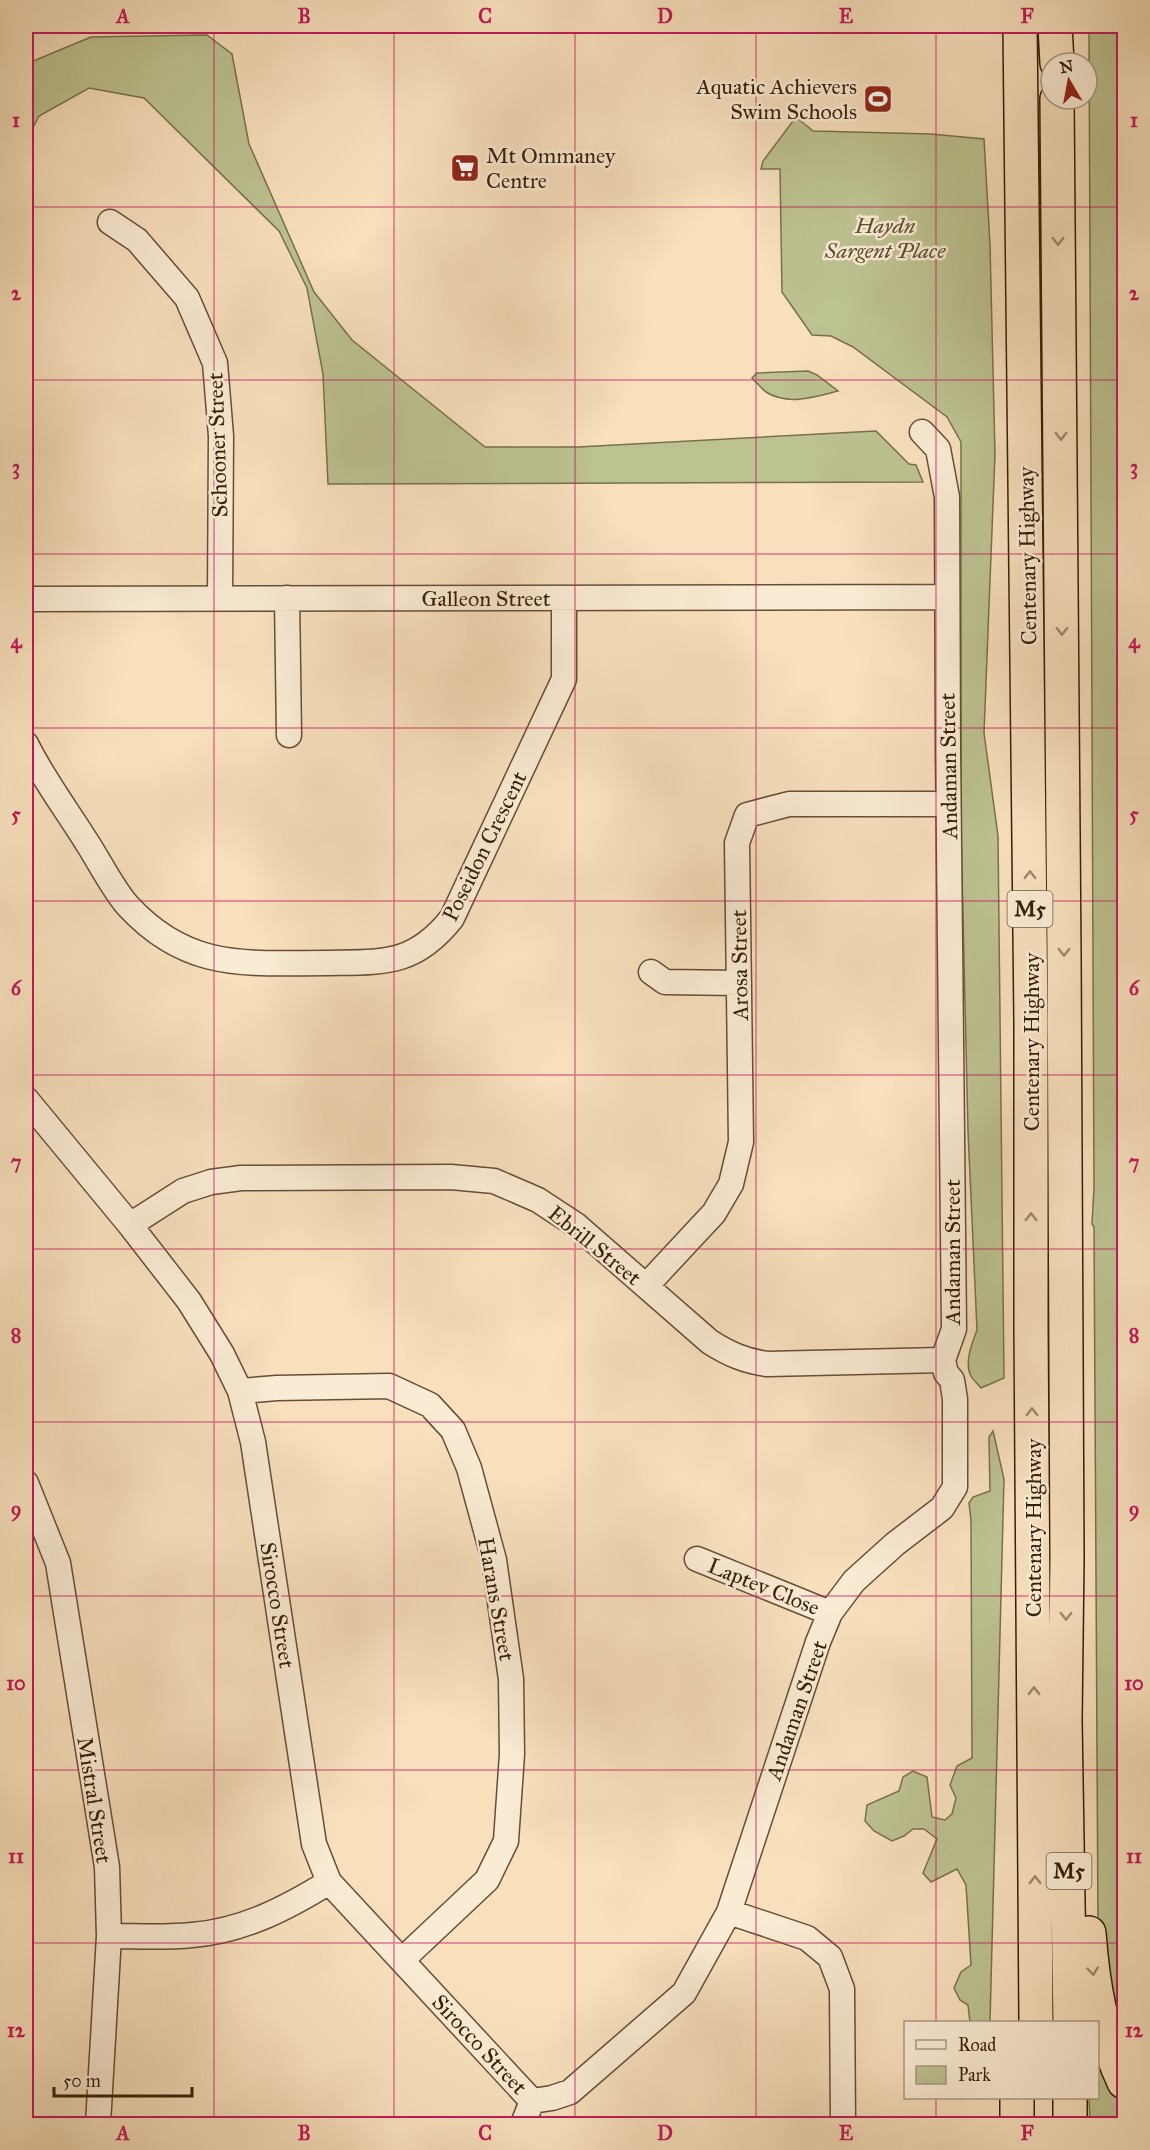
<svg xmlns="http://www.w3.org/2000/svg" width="1150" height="2150" viewBox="0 0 1150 2150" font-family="'IM FELL Great Primer',serif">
<rect width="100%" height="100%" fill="#f8e0bd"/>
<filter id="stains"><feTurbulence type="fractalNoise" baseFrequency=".00333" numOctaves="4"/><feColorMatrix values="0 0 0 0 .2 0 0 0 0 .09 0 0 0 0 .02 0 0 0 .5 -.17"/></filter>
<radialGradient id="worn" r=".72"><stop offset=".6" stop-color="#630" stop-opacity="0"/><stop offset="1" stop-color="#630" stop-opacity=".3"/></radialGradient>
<!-- green -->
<path fill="#bdc291" stroke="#79704d" stroke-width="1.5" d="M1089 26H1124V2060L1098 1923 1094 1227 1092 1224 1094 1188Z
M207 35 232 54 249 144 314 292 352 340 485 447H578L876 431 909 464 916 465 923 482 328 484 323 374 307 288 279 231 144 98 89 88 39 116 26 141V64L91 37Z
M796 117 813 131 931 134 984 139 990 245 995 454 984 733 998 836 1004 1378 981 1388C978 1384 973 1380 971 1376 964 1363 972 1343 977 1330L968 1131 961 831V442L947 417 853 347 831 336 812 335 782 292 780 169H761L763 161Z
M808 371 817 375 838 391C815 397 788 406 766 392 761 388 756 382 752 378L757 373Z
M993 1431 1004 1479 990 2022H970L968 2005 960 2000 954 1988 961 1972 971 1965 966 1885 957 1869 931 1882 923 1873 937 1839 924 1829H913L904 1836 892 1841 874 1831 865 1821 867 1805 899 1791 903 1777 913 1771 927 1777 932 1817 945 1820 952 1814 956 1798 950 1785 957 1766 972 1758 971 1520 969 1503 973 1497 990 1491 989 1437Z
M1095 2014 1119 2099 1124 2107V2124H1090L1089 2098H1098V2022Z"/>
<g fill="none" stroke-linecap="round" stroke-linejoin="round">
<!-- minor casing -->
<g stroke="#664e36" stroke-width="27">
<path id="minor" d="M110 222 137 240 187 298 215 363 221 436 220 598
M287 598 289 735
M26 599 946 597
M26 744C42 777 66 809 86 841 98 859 114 891 128 906 188 971 246 963 326 963 383 962 414 966 452 918L564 679V598
M651 972 665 982 739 983
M26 1099 130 1225 189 1301 222 1354 240 1391 253 1442 314 1844 329 1882 532 2101
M130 1225 183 1191 211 1182 241 1178 451 1177 494 1181 538 1200 576 1225 710 1342C729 1354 745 1361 767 1364L943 1360
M646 1286 714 1213 731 1184 741 1142 737 843 747 815 789 804H948
M240 1391 277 1388 389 1386 430 1405 453 1430 469 1468 494 1560 511 1679 512 1754 506 1841 487 1880 402 1960
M26 1483 58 1563 107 1867 109 1936 98 2124
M697 1559 830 1613
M729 1912 807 1938 830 1957 842 1989 843 2124
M109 1936C136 1936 165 1938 192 1935 243 1931 287 1908 329 1882
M523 2124 532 2101 552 2098 570 2092 684 1993 729 1912 818 1642 830 1613 854 1581 895 1544 942 1508 955 1487V1399L952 1380 946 1373 943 1360 954 1329 948 751 947 497 938 449 922 432"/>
</g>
<!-- highway casing -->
<g stroke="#351e09" stroke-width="36">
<path id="highway" d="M1020 26 1031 1022V1327L1036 2022
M1055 26 1057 63
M1057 99 1064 955 1067 1558 1065 1720 1070 2022
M1089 1933C1093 1987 1101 2032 1124 2082
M1017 2124V2098
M1070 2124V2098"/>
</g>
<!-- minor -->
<use href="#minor" stroke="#faebd4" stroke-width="24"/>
<!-- highway -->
<use href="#highway" stroke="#f8e0bd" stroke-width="33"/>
</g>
<!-- one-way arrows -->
<defs><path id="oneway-chevron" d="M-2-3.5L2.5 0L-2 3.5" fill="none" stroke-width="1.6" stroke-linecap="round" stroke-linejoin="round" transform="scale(1.5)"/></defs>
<g stroke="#a0896c">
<use href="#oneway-chevron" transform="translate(1058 241) rotate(89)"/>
<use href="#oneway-chevron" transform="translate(1061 436) rotate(90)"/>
<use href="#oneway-chevron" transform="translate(1062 631) rotate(90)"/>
<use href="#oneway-chevron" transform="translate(1030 875) rotate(-91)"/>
<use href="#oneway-chevron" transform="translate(1064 952) rotate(90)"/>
<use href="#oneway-chevron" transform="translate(1031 1217) rotate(-90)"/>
<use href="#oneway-chevron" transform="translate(1032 1412) rotate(-91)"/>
<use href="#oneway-chevron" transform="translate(1066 1616) rotate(90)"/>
<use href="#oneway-chevron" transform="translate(1034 1691) rotate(-90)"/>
<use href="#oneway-chevron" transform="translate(1035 1880) rotate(-90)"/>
<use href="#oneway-chevron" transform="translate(1093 1971) rotate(84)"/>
</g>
<!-- grid -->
<path fill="none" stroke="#c2185b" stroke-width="1.5" stroke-opacity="0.55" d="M214 26V2124M394 26V2124M575 26V2124M756 26V2124M936 26V2022M26 207H1124M26 380H1124M26 554H1124M26 728H1124M26 901H1124M26 1075H1124M26 1249H1124M26 1422H1124M26 1596H1124M26 1770H1124M26 1943H1124M936 2098V2124"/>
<!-- icons -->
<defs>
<g id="stadium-square" transform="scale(1.5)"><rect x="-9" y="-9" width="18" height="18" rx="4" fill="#8f2418" stroke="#faebd4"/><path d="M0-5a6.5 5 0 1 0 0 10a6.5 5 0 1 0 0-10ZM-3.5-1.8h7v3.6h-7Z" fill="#fff"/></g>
<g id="supermarket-square" transform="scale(1.5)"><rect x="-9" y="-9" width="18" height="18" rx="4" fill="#8f2418" stroke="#faebd4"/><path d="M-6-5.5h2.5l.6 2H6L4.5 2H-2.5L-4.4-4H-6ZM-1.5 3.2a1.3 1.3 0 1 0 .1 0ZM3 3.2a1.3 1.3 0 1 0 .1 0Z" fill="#fff"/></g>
</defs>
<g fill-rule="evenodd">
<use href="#stadium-square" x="878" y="99"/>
<use href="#supermarket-square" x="465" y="168"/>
</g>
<g text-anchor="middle" stroke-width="5" stroke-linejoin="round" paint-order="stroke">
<!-- shield labels -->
<g fill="#faebd4" stroke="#705c46" stroke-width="1.5">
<rect x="1007.5" y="891" width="45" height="36" rx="4.5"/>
<rect x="1046.5" y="1853" width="45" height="36" rx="4.5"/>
</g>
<g font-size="21" font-weight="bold" fill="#351e09">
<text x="1030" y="916">M5</text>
<text x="1069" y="1878">M5</text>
</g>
<!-- poi labels -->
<g font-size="22" fill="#351e09" stroke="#faebd4" text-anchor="end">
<text x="857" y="94">Aquatic Achievers<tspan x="857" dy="25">Swim Schools</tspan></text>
<text x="486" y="163" text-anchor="start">Mt Ommaney<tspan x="486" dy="25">Centre</tspan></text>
</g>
<!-- park labels -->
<g font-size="22" font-style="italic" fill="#5e4f32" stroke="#faebd4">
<text x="885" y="233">Haydn<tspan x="885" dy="25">Sargent Place</tspan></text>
</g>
<!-- street labels -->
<g font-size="22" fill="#351e09" stroke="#faebd4">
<text transform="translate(217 445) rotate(-92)" y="8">Schooner Street</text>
<text transform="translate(1027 556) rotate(-91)" y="8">Centenary Highway</text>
<text x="486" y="606">Galleon Street</text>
<text transform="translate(948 766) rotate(-91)" y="8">Andaman Street</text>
<text transform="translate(484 846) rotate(-64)" y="8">Poseidon Crescent</text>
<text transform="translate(739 965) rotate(-91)" y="8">Arosa Street</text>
<text transform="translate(1031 1042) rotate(-90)" y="8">Centenary Highway</text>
<text transform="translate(595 1245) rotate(39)" y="8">Ebrill Street</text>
<text transform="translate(952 1252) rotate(-90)" y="8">Andaman Street</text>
<text transform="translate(1033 1528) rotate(-90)" y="8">Centenary Highway</text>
<text transform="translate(764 1586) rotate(22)" y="8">Laptev Close</text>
<text transform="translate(497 1599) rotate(80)" y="8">Harans Street</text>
<text transform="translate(278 1605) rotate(81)" y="8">Sirocco Street</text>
<text transform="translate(796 1710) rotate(-71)" y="8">Andaman Street</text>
<text transform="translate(95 1800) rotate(81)" y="8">Mistral Street</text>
<text transform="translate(480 2044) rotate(47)" y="8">Sirocco Street</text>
</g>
</g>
<!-- margin -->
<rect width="1150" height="2150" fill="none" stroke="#f8e0bd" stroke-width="66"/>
<!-- legend -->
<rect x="904" y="2021" width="195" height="78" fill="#faebd4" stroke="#ab9983" stroke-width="1.5"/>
<rect x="916" y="2040" width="30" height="9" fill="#faebd4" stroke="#ab9983" stroke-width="1.5"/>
<text x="958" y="2051" font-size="18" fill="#351e09">Road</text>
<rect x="916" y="2066" width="30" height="18" fill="#bdc291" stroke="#ab9983" stroke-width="1.5"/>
<text x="958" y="2081" font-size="18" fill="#351e09">Park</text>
<!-- north arrow -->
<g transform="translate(1069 81) rotate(350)"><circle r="28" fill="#faebd4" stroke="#ab9983" stroke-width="1.5"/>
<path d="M0-4.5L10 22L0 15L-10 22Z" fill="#8f2418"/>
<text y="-9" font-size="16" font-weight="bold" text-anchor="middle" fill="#351e09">N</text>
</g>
<!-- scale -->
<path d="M54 2087v9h138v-9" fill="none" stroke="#351e09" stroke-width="3"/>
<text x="63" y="2087" font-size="18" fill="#351e09" stroke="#faebd4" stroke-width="4.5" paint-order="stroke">50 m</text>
<rect x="33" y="33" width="1084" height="2084" fill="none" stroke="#c2185b" stroke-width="2"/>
<g font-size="20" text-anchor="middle" font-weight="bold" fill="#c2185b">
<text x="123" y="23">A</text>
<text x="304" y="23">B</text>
<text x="485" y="23">C</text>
<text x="665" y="23">D</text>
<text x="846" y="23">E</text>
<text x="1027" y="23">F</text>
<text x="16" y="127">1</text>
<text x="1134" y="127">1</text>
<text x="16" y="300">2</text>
<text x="1134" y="300">2</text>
<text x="16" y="474">3</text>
<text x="1134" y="474">3</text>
<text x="16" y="648">4</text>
<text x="1134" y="648">4</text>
<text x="16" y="821">5</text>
<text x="1134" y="821">5</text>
<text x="16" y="995">6</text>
<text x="1134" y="995">6</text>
<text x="16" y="1169">7</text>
<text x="1134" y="1169">7</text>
<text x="16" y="1342">8</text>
<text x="1134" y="1342">8</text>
<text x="16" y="1516">9</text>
<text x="1134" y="1516">9</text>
<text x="16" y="1690">10</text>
<text x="1134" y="1690">10</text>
<text x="16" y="1863">11</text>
<text x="1134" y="1863">11</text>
<text x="16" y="2037">12</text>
<text x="1134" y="2037">12</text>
<text x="123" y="2140">A</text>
<text x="304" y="2140">B</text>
<text x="485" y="2140">C</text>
<text x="665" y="2140">D</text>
<text x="846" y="2140">E</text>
<text x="1027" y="2140">F</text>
</g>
<rect width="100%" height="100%" filter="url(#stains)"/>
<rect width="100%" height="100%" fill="url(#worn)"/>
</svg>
